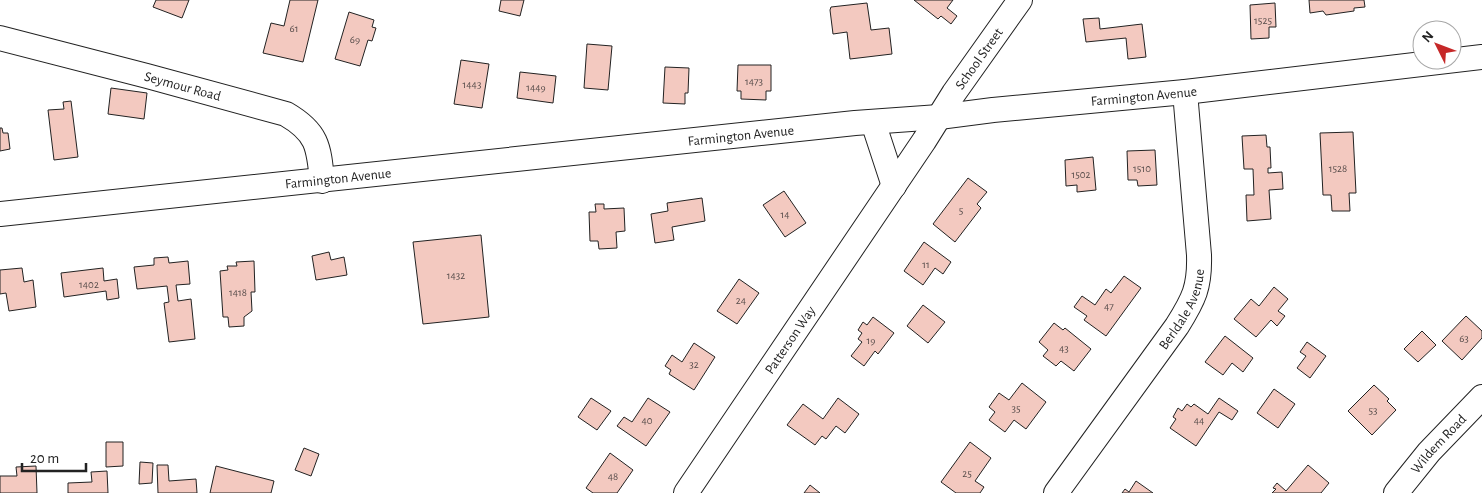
<svg xmlns="http://www.w3.org/2000/svg" width="1482" height="493" viewBox="0 0 1482 493" font-family="'Alegreya Sans',sans-serif">
<rect width="100%" height="100%" fill="#fff"/>
<!-- building -->
<path fill="#f3c9c0" stroke="#222" d="M156 0H189L182 18 153 7Z
M290 0H318L303 62 263 53 271 23 284 26Z
M501 0H524L520 16 499 11Z
M914 0H953L947 8 957 16 951 24 941 16 938 19Z
M1309 0H1364L1365 7 1354 8V11L1326 15 1323 11 1310 13Z
M867 3 871 30 889 28 892 54 850 59 847 32 833 34 830 10 831 7Z
M1275 3 1276 27H1269V38L1251 39 1250 5Z
M349 12 374 20 372 27 376 28 372 41 368 40 360 66 335 59Z
M1099 18 1100 29 1142 24 1146 57 1128 59 1126 38 1086 42 1083 19Z
M587 44 612 46 608 90 584 88Z
M461 60 489 64 482 108 454 104Z
M738 65H771V91H766V100L741 99V91H737Z
M665 67 689 68 688 93H685V104L663 103Z
M520 72 556 76 553 103 517 98Z
M111 88 147 93 144 119 108 114Z
M71 101 78 157 54 160 48 110 64 109 63 102Z
M0 128H2L3 133H8L10 149 0 151Z
M1353 132 1356 193H1349L1350 211H1332L1331 195H1323L1320 133Z
M1266 135 1267 147H1270L1271 168H1268V173L1282 172 1283 189 1269 190 1271 219 1247 221 1246 195H1254L1253 169H1244L1242 136Z
M1155 150 1157 185 1138 186 1137 180H1128L1127 151Z
M1093 157 1096 190 1077 192V185L1066 186 1065 160Z
M968 178 987 192 977 204 981 208 955 242 933 224Z
M784 191 806 223 785 237 763 205Z
M702 198 705 221 672 227 674 240 655 243 651 214 668 211 667 203Z
M595 204H604V209L624 208 625 231 616 232 617 248 599 249 598 241H590L589 212H596Z
M481 235 489 317 423 324 413 242Z
M924 242 951 262 943 274 935 268 923 285 904 271Z
M329 252 331 260 344 257 347 275 316 280 312 256Z
M168 257 169 263 188 261 190 284 176 285 178 301 191 299 195 339 169 342 164 303 169 302 167 286 137 289 134 267 154 265V258Z
M254 261 255 292H251L252 311 244 317V326L229 327 228 317H223L220 271 228 270 227 266H237L236 262Z
M22 268 24 282 33 280 36 307 9 311 6 293 0 294V270Z
M103 268 104 281 117 279 119 298 107 300 106 291 64 297 61 273Z
M1124 276 1141 288 1106 336 1084 320 1087 316 1074 307 1082 296 1095 305 1106 289 1111 293Z
M739 279 759 293 737 324 717 311Z
M1274 287 1288 299 1278 311 1285 316 1277 326 1271 320 1256 337 1234 319 1251 299 1259 306Z
M923 305 945 322 928 343 907 326Z
M1466 316 1482 331V338L1462 360 1442 341Z
M873 317 894 333 878 354 875 351 864 366 851 356 862 342 858 339 862 333 858 330 863 322 867 325Z
M1054 323 1063 330 1065 328 1091 349 1074 371 1061 361 1056 366 1043 356 1048 350 1039 342Z
M1422 331 1436 345 1418 362 1404 349Z
M1225 336 1253 358 1243 372 1232 363 1223 375 1205 362Z
M1307 342 1326 356 1310 378 1297 368 1306 356 1300 352Z
M694 343 715 357 694 390 669 374 671 370 665 366 672 355 682 362Z
M1022 383 1046 402 1026 429 1014 420 1005 432 989 420 995 412 989 407 999 393 1009 400Z
M1374 385 1389 399 1387 401 1396 410 1372 435 1348 411Z
M1274 389 1295 404 1278 428 1257 413Z
M591 398 611 411 597 430 578 417Z
M648 398 670 412 646 446 617 426 624 417 632 422Z
M838 398 859 414 845 433 836 426 826 439 822 436 815 445 787 425 803 404 823 419Z
M1219 398 1238 411 1232 420 1219 412 1196 446 1170 428 1176 419 1173 417 1178 408 1182 411 1187 404 1191 407 1194 404 1208 414Z
M106 442H123V466L106 467Z
M970 442 991 458 975 481 984 487 980 493H956L941 482Z
M304 448 319 454 311 476 295 470Z
M610 453 633 470 617 493H593L586 488Z
M140 462 153 463 152 483 139 484Z
M157 465H168L169 481 196 479 197 493H158Z
M1308 465 1329 483 1321 493H1272L1276 489 1273 488 1277 483 1286 491Z
M36 466 37 493H0V476H17L16 467Z
M216 466 274 481 271 493H210Z
M107 471 108 493H68V483L92 482 91 472Z
M1136 481 1153 493H1122L1125 489 1129 492Z
M810 485 820 493H804Z"/>
<g fill="none" stroke-linecap="round" stroke-linejoin="round">
<!-- minor casing -->
<g stroke="#222" stroke-width="26">
<g id="minor">
<path id="s1" d="M0 38 147 76 286 114C317 132 319 146 322 181"/>
<path d="M873 122 894 186"/>
<path id="s2" d="M0 214 855 123 939 117 993 110 1185 92 1482 57"/>
<path id="s3" d="M686 493 924 141 954 93 1020 0"/>
<path id="s4" d="M1056 493 1177 326C1194 299 1200 287 1199 255L1185 92"/>
<path id="s5" d="M1396 493 1429 452 1482 397"/>
</g>
</g>
<!-- minor -->
<use href="#minor" stroke="#fff" stroke-width="24"/>
</g>
<g text-anchor="middle" stroke-width="4" stroke-linejoin="round" paint-order="stroke">
<!-- number labels -->
<g font-size="11" fill="#564c4a">
<text x="1263" y="24">1525</text>
<text x="294" y="32">61</text>
<text x="355" y="43">69</text>
<text x="754" y="85">1473</text>
<text x="472" y="88">1443</text>
<text x="536" y="91">1449</text>
<text x="1142" y="172">1510</text>
<text x="1338" y="172">1528</text>
<text x="1081" y="178">1502</text>
<text x="961" y="214">5</text>
<text x="785" y="218">14</text>
<text x="926" y="268">11</text>
<text x="456" y="279">1432</text>
<text x="89" y="288">1402</text>
<text x="238" y="296">1418</text>
<text x="741" y="304">24</text>
<text x="1109" y="310">47</text>
<text x="1464" y="342">63</text>
<text x="871" y="344">19</text>
<text x="1064" y="352">43</text>
<text x="694" y="368">32</text>
<text x="1016" y="412">35</text>
<text x="1373" y="414">53</text>
<text x="647" y="424">40</text>
<text x="1199" y="424">44</text>
<text x="967" y="477">25</text>
<text x="613" y="480">48</text>
</g>
<!-- street labels -->
<g font-size="14" fill="#222" stroke="#fff">
<text dy="5" stroke="none"><textPath href="#s3" startOffset="524">School Street</textPath></text>
<text dy="5" stroke="none"><textPath href="#s1" startOffset="189">Seymour Road</textPath></text>
<text dy="5" stroke="none"><textPath href="#s2" startOffset="1150">Farmington Avenue</textPath></text>
<text dy="5" stroke="none"><textPath href="#s2" startOffset="745">Farmington Avenue</textPath></text>
<text dy="5" stroke="none"><textPath href="#s2" startOffset="340">Farmington Avenue</textPath></text>
<text dy="5" stroke="none"><textPath href="#s4" startOffset="224">Berldale Avenue</textPath></text>
<text dy="5" stroke="none"><textPath href="#s3" startOffset="185">Patterson Way</textPath></text>
<text dy="5" stroke="none"><textPath href="#s5" startOffset="65">Wildem Road</textPath></text>
</g>
</g>
<!-- north arrow -->
<g transform="translate(1437 45) rotate(312)"><circle r="24" fill="#ffffff" stroke="#a7a7a7"/>
<path d="M0-4L9 19L0 12L-9 19Z" fill="#c62828"/>
<text y="-8" font-size="14" font-weight="bold" text-anchor="middle" fill="#222222">N</text>
</g>
<!-- scale -->
<path d="M22 463v8h64v-8" fill="none" stroke="#222222" stroke-width="2.5"/>
<text x="30" y="463" font-size="15" fill="#222222" stroke="#ffffff" stroke-width="4" paint-order="stroke">20 m</text>
</svg>
